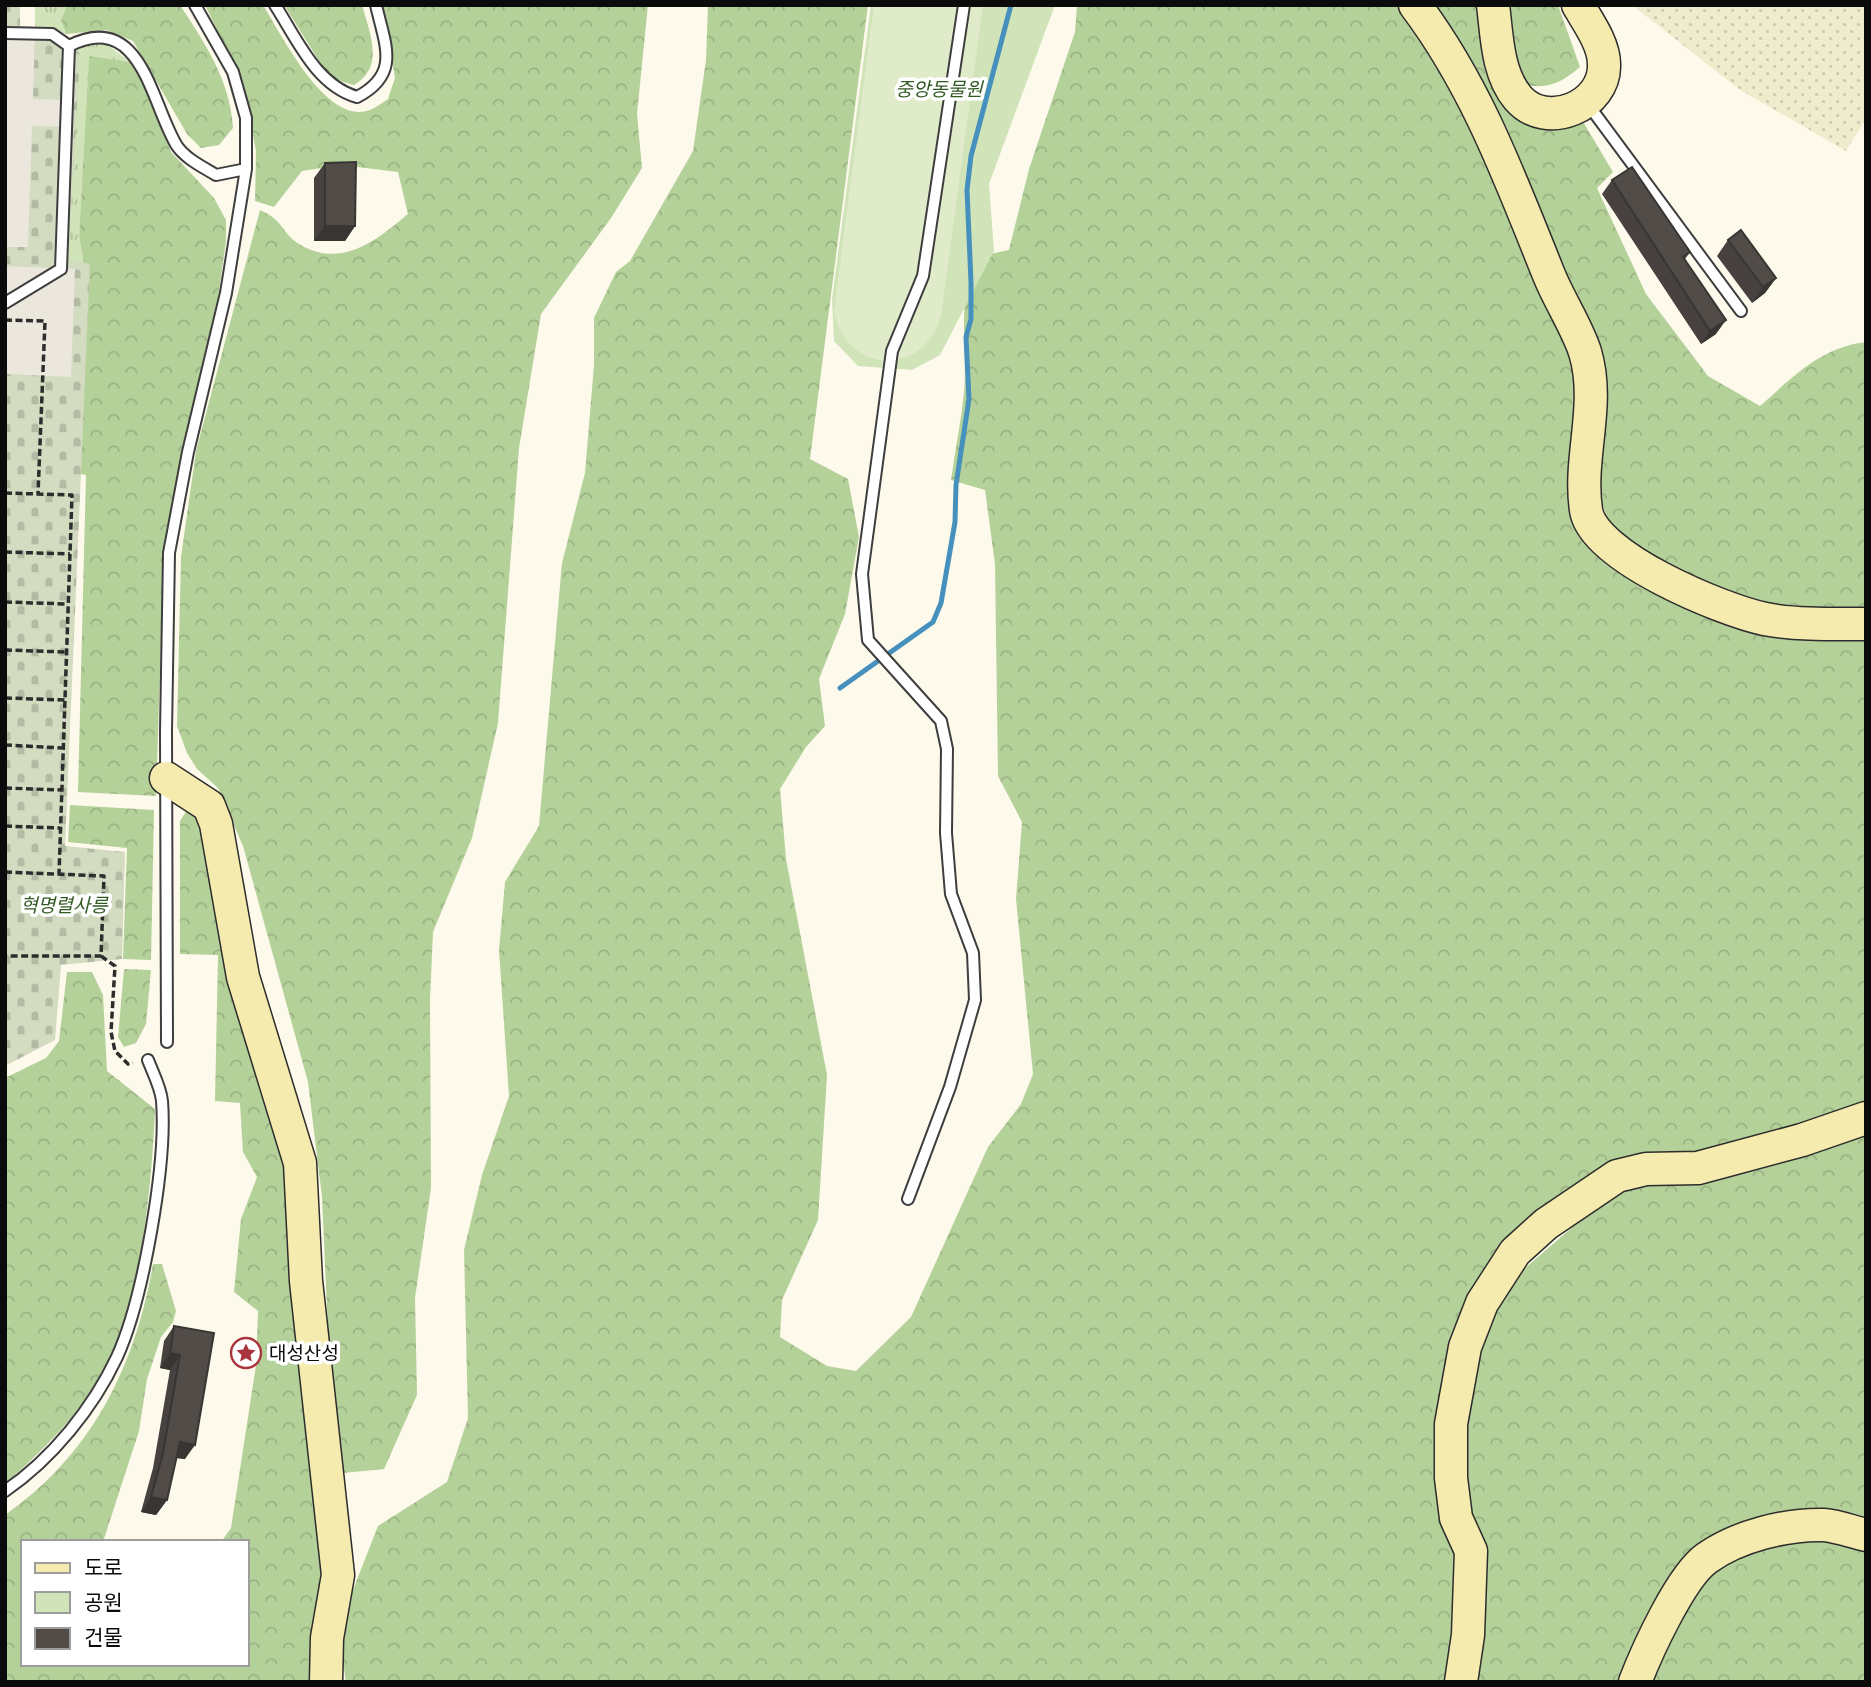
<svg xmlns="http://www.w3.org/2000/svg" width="1871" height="1687" viewBox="0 0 1871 1687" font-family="'Libre Baskerville','Noto Sans KR',serif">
<defs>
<pattern id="farmland-dots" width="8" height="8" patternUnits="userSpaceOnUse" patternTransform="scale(1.75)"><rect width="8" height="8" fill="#efecce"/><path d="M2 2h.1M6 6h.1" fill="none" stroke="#ccc9b0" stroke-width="1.8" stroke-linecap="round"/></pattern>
<pattern id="grass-tufts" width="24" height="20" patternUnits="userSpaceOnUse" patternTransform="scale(1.75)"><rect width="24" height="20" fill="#d0e3b9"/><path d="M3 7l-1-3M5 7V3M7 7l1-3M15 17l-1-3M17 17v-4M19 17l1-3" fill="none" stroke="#b1c19e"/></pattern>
<pattern id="forest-crowns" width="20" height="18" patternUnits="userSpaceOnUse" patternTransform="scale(1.75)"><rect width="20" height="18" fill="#b5d19a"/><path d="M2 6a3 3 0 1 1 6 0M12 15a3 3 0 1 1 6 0" fill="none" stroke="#9ab283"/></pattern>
<pattern id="cemetery-stones" width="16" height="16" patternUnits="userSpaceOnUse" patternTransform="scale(1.75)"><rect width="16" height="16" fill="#d3dbc0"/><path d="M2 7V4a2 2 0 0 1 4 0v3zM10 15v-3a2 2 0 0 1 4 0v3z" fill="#b4bba4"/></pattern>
</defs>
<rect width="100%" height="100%" fill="#fdf9eb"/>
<!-- farmland -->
<path fill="url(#farmland-dots)" d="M1632 5H1866V119L1846 151 1740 90Z"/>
<!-- grass -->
<path fill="url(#grass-tufts)" d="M35 5H67L61 20 66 34 35 27Z
M93 42 107 44 130 62 89 57 79 236 85 269H65L73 56 78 49Z"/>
<!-- forest -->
<path fill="url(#forest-crowns)" d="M67 5H180C206 45 230 80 233 128L219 145 201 148 187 134 133 41 106 30 66 34 61 20Z
M205 5H263C281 34 320 112 359 112 371 112 379 105 388 99L395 78 383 5H648L637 114 642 168 611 218 541 314 519 448 498 723 472 838 433 932 430 1000 431 1188 415 1298 417 1395 384 1469 343 1473 331 1398 322 1197 308 1082 243 846 218 788 197 769 187 753 177 726 181 557 196 451 260 210C284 221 281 231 296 242 339 271 376 241 408 214L398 172 341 165 302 171 274 207 255 201 256 151 243 84Z
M284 5H362C370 34 385 67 354 85L336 80 319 61Z
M708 5H868L810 459 848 479 859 537 845 614 819 679 825 726 806 747 780 789 786 859 827 1075 818 1220 782 1300 780 1337 827 1366 856 1371 911 1317 988 1147 1021 1104 1033 1074 1016 899 1022 822 998 776 995 564 985 490 951 480C955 451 961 422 964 393 968 344 956 305 976 257L1009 250 1029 169 1075 32 1077 5H1404L1424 32 1569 335 1611 563 1866 633V1111L1665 1161 1531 1226 1450 1357 1462 1565 1450 1682H346L338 1628 378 1526 447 1482 468 1418 464 1250 482 1175 509 1096 499 950 505 882 539 826 562 563 585 473 594 365V318L616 272 630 261 693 151 706 60Z
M1428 5H1484L1498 82 1582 120 1613 172 1597 188 1646 294 1708 376 1760 406C1793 377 1821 347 1866 342V610L1768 609 1716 597 1623 545 1612 529 1601 501 1585 319 1519 161Z
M1506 5H1558L1580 67C1560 84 1546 90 1520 84Z
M89 56 130 62 141 76 171 152 214 198 226 220V241L218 298 183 448 164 549 156 796 78 792 86 475 79 474 85 269 79 236Z
M70 805 154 810 151 960 123 959 127 848 68 842Z
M198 807 291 1156 330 1562 315 1682H5V1515C92 1454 135 1367 153 1264H162L176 1311 173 1322 161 1337 147 1379 139 1431 103 1542H23V1664H247V1542H221L231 1528 256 1365 258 1311 234 1292 241 1219 257 1177 243 1152 240 1103 215 1101 218 955 180 954V821L187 810Z
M124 969 151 970 146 1024 136 1043 124 1047 118 1037Z
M67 972H92L103 995 107 1071 155 1109C152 1182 142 1286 113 1352 89 1405 48 1446 5 1484V1078L46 1058 59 1041Z
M1866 1131V1525L1709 1546 1626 1682H1471L1462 1471 1469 1369 1492 1315 1516 1276 1605 1199 1642 1184 1704 1177 1833 1147Z
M1840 1538 1866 1543V1682H1645C1671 1633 1696 1564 1754 1546 1778 1539 1815 1540 1840 1538Z"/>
<!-- cemetery -->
<path fill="url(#cemetery-stones)" d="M5 5H20V26L57 29 80 54 68 262 90 263 65 846 125 852 122 959 61 965 55 1040 5 1066Z"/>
<!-- park -->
<path fill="#d0e3b9" d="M871 5H1055L989 184 994 251 940 355 912 370 858 366 834 341 832 299Z"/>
<!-- pitch -->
<path fill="#e0ebca" d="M874 5H983L941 316C923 378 845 375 834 310Z"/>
<!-- plaza -->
<path fill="#ebe7dc" d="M5 26 35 27 33 99 62 100 61 127 32 126 28 247H5Z
M5 266 75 269 71 377 5 374Z"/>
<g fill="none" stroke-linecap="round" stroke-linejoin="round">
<!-- stream -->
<path stroke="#4590bc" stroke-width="5" d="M840 688 933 622 941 603 955 522 956 485 969 399 966 337 971 319V282L967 190 971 156 1011 5"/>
<!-- lane casing -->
<g stroke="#3e3e3e" stroke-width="14">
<path id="lane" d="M275 5C297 39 316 85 357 97 401 74 385 45 376 5
M5 33 52 34 69 46 61 269 5 303
M69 46C142 9 151 104 177 146 186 159 203 167 216 175L246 169
M1587 103 1741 311
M167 1042 166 731 169 553 188 452 226 293 246 169V118L233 72 195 5
M908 1199 950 1087 975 1000 973 953 951 894 946 833 947 749 941 721 868 640 862 574 892 351 923 276 964 5
M5 1491C52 1459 93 1408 117 1357 143 1300 167 1164 162 1101 161 1088 153 1073 148 1060"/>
</g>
<!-- secondary casing -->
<g stroke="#2d2d2d" stroke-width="35">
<path id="secondary" d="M1415 5C1477 87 1511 181 1549 275 1559 300 1577 327 1585 352 1601 405 1578 457 1586 510 1593 557 1722 610 1765 619 1797 625 1834 624 1866 624
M1493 5C1497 36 1497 73 1518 98 1546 131 1606 106 1604 64 1604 44 1588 22 1578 5
M166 778 209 806 216 824 243 977 300 1163 306 1281 338 1575 327 1638 326 1682
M1461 1682 1468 1635 1471 1551 1456 1518 1451 1478V1424L1465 1347 1482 1303 1515 1252 1546 1224 1617 1176 1646 1169 1698 1168 1802 1140 1866 1118
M1635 1682C1647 1651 1681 1576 1707 1558 1738 1536 1786 1524 1824 1525 1837 1526 1853 1532 1866 1535"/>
</g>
<!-- path -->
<path stroke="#2d2d2d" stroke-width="3.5" stroke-dasharray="7 3.5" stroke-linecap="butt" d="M5 320 45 321 38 494
M5 493 72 495 59 874
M5 552 70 554
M5 602 68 604
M5 650 66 652
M5 698 65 700
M5 745 63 748
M5 788 61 790
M5 826 60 828
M5 872 104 876 101 956H5
M101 956 115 966 111 1032 115 1051 128 1064 133 1063"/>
<!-- lane -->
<use href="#lane" stroke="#fff" stroke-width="10"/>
<!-- secondary -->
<use href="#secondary" stroke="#f5ebae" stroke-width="32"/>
</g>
<!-- wall -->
<path fill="#47413f" d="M325 163 355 226 345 241H314V178Z
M1612 180 1690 252 1685 259 1716 334 1701 344 1602 194Z
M1728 240 1776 278 1765 293 1752 303 1717 256Z
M174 1326 214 1333 185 1459 176 1458 167 1500 156 1515 141 1512 153 1468 170 1370 160 1368 164 1341Z"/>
<!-- shaded-wall -->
<path fill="#393533" d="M325 226H355L345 241H314Z
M1776 278 1765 293 1752 303 1763 287Z
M1726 320 1716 334 1701 344 1710 331Z
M170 1353 180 1355 170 1370 160 1368Z
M180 1442 195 1445 185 1459 169 1457Z
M151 1497 167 1500 156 1515 141 1512Z"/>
<!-- building -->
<path fill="#524c49" stroke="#393533" stroke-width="2" d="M356 162 355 226H325V163Z
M1632 167 1690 252 1683 257 1726 320 1710 331 1612 180Z
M1741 230 1776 278 1763 287 1728 240Z
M174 1326 214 1333 195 1445 180 1442 167 1500 151 1497 163 1453 180 1355 170 1353Z"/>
<!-- icons -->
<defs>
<g id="sight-ring" transform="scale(1.575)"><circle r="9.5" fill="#fff" stroke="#aa343d" stroke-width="1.5"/><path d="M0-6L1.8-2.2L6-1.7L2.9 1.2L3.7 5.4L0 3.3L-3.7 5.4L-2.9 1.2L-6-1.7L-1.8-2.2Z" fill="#aa343d"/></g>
</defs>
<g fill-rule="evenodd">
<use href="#sight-ring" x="246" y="1353"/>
</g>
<g text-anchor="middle" stroke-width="7" stroke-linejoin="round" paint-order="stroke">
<!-- park labels -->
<g font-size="19" font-style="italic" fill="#315a24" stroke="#fff">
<text x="939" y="96">중앙동물원</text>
<text x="64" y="912">혁명렬사릉</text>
</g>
<!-- poi labels -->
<g font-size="19" fill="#0b0b0b" stroke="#fff" text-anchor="start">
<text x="269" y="1360">대성산성</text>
</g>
</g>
<!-- border -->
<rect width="1871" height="1687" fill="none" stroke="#0b0b0b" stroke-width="14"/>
<!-- legend -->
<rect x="21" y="1540" width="228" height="126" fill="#ffffff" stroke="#9d9d9d" stroke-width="2"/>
<rect x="35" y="1563" width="35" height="10" fill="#f5ebae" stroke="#9d9d9d" stroke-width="2"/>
<text x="84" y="1575" font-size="21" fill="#0b0b0b">도로</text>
<rect x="35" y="1592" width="35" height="21" fill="#d0e3b9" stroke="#9d9d9d" stroke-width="2"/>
<text x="84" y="1610" font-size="21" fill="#0b0b0b">공원</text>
<rect x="35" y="1628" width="35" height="21" fill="#524c49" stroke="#9d9d9d" stroke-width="2"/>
<text x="84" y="1645" font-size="21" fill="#0b0b0b">건물</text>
</svg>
